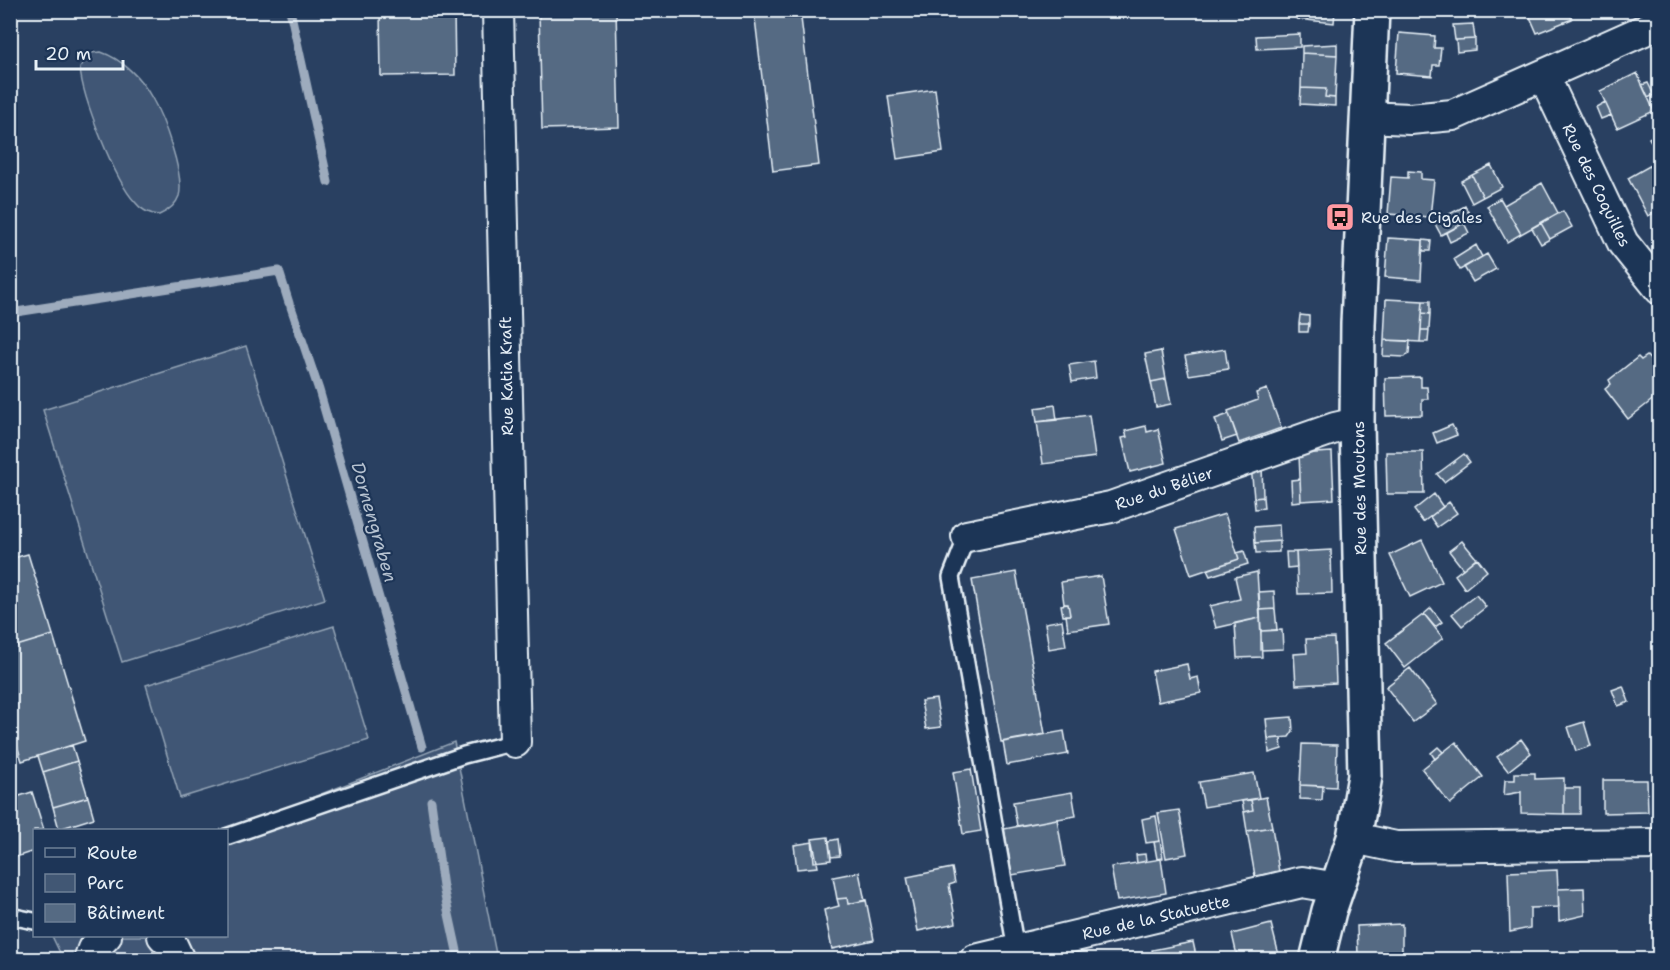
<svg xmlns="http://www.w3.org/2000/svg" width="1670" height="970" viewBox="0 0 1670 970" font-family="'Shantell Sans',sans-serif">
<rect width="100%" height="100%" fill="#294061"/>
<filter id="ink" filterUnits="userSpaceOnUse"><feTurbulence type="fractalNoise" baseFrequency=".0167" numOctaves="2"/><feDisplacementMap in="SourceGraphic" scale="12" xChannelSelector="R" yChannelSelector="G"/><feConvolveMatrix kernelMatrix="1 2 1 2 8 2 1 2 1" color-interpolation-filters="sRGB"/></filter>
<g filter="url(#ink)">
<!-- green -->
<path fill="#415774" stroke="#94a4b6" stroke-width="1.5" d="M101 52C122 59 141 78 152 98 163 117 185 175 179 196 176 205 168 211 159 215 150 214 141 210 135 202 115 181 82 97 80 68L90 53Z
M246 346 325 599 122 662 43 410Z
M334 626 369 740 180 798 146 685Z
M454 742 497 959H63L52 936H226L227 831Z"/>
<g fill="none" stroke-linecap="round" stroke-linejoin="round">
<!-- stream -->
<path stroke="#9dabbd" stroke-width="9" d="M290 10 328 182
M291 307 319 390 422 747
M10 313 279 271 289 303
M431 801 443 887 459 960"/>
</g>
<!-- building -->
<path fill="#556a83" stroke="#e8f1f8" stroke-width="1.5" d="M380 10H454L455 75 381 76Z
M616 10 619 127 542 129 539 12Z
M754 10H800L819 165 773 171Z
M1294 10H1335L1334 23 1297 19 1294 17Z
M1527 10H1569L1572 19 1537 33Z
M1473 24 1475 39 1455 40 1453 25Z
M1399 33 1435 36 1434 48H1441L1439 65H1433L1432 76 1396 73Z
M1300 34V47L1257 49 1256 36Z
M1475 39V50L1457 52 1456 40Z
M1337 44V55L1302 53V46Z
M1302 53 1337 55 1335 98 1325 97 1326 89 1301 88Z
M1637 73 1654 111 1617 128 1600 91Z
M1648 83 1654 95 1648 98 1642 85Z
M1301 88 1326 89 1325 97 1335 98V106L1300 104Z
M935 89 943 152 897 159 888 96Z
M1605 102 1611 115 1601 119 1596 107Z
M1660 132V148L1656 150 1649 138Z
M1660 160V210L1648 216 1628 178Z
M1491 165 1502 187 1483 197 1472 175Z
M1408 171 1421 172V179L1434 180 1430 217 1388 214 1391 177 1408 178Z
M1472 175 1483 197 1472 203 1461 181Z
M1542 183 1558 213 1521 234 1504 205Z
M1500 198 1521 234 1507 242 1487 206Z
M1465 206 1472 219 1441 235 1434 222Z
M1563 211 1572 227 1550 239 1541 223Z
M1464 223 1469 233 1450 242 1446 233Z
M1541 223 1550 239 1541 244 1532 228Z
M1388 238 1423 240 1421 280 1385 277Z
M1423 240 1431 241 1430 251H1423Z
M1476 245 1482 257 1460 270 1454 259Z
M1487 254 1496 269 1473 282 1464 267Z
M1386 299 1423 301 1420 342 1384 340Z
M1423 301H1430V314L1422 313Z
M1422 313 1430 314 1429 330H1421Z
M1300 315 1309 316V324H1299Z
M1299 324H1309L1308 332H1299Z
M1421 330H1429L1428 342H1420Z
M1384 340 1410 341 1409 353 1405 357 1383 356Z
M1225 349 1228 369 1189 375 1185 356Z
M1161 351 1166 379 1151 382 1145 354Z
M1647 356 1660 371V394L1628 419 1605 389 1611 384 1609 380 1638 357 1641 360Z
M1094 361 1096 378 1072 382 1069 365Z
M1421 377V387H1427L1428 399H1422V415L1386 416 1385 378Z
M1166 379 1171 404 1156 407 1151 382Z
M1267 389 1281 428 1239 443 1228 411 1258 400 1256 393Z
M1055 405 1057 420 1037 422 1035 408Z
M1229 414 1237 436 1222 441 1215 419Z
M1089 415 1095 457 1043 464 1037 422Z
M1452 425 1457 435 1437 443 1433 433Z
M1146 426 1147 432 1158 429 1166 463 1130 472 1122 438 1127 437 1125 431Z
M1332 452 1334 499 1301 501 1299 454Z
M1386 452H1423L1424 494H1387Z
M1464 454 1470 462 1444 482 1437 474Z
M1262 465 1263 497 1254 498 1251 466Z
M1300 479 1301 501 1292 502 1291 480Z
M1434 494 1443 507 1423 522 1414 510Z
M1263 497 1264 508 1255 509 1254 498Z
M1449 502 1457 513 1437 527 1430 517Z
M1225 514 1239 559 1191 575 1176 529Z
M1279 525 1280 541 1255 543 1254 527Z
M1422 540 1442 582 1410 597 1390 555Z
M1279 541V552L1256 553 1255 543Z
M1462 541 1476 558 1463 569 1449 551Z
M1331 550 1332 593 1298 594 1296 552Z
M1244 551 1248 564 1210 576 1207 570 1239 559 1237 553Z
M1286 552H1296L1297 567 1287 568Z
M28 554 53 635 10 648V559Z
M1477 558 1487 571 1465 589 1455 575Z
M1016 572 1045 734 1001 742 972 580Z
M1257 572 1260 618 1216 628 1210 606 1240 599 1235 577Z
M1101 576 1109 624 1068 630 1066 615H1070L1068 604H1064L1061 582Z
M1274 591 1275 609 1260 610 1259 592Z
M1476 595 1486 607 1462 626 1452 614Z
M1068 604 1070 615 1063 616 1061 605Z
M1431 608 1442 622 1435 627 1424 614Z
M1275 609 1277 630 1261 631 1260 610Z
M1424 614 1443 638 1405 668 1386 643Z
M1260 618 1262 657 1237 658 1235 623Z
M1062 620 1066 646 1049 649 1045 623Z
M1282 630 1283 649 1261 650V631Z
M53 635 85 741 22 761 10 724V648Z
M1334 638 1336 683 1296 685 1294 654 1307 653 1306 639Z
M1187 664 1190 679 1198 677 1201 693 1158 702 1152 671Z
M1410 668 1437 704 1413 722 1386 687Z
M1623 686 1629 702 1618 706 1612 690Z
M936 699 941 727 926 729 921 701Z
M1292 717 1293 731 1289 737 1268 739 1266 719Z
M1584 722 1591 746 1576 751 1568 727Z
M1064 731 1068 754 1007 765 1003 742Z
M1281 738 1282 749 1269 753 1268 739Z
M1521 739 1531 753 1508 771 1497 757Z
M1456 742 1483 777 1450 804 1422 769Z
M1302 744 1337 745 1336 787 1300 785Z
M72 745 77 761 43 772 38 756Z
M1438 747 1443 752 1435 759 1431 753Z
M77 761 88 797 53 807 43 772Z
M971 769 981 831 963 834 953 772Z
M1254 773 1259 798 1204 807 1199 782Z
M1515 773H1535V779L1564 778V814L1521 813V792L1504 795 1505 780H1515Z
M1603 780H1647L1648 812 1603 813Z
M1300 785 1323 786 1322 800 1300 799Z
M1564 788H1580V814H1564Z
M32 792 44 830H34V851L10 859V799Z
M1072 792 1076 816 1017 826 1013 802Z
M88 797 94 818 59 829 53 807Z
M1266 797 1272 827 1247 831 1244 812 1253 810 1251 800Z
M1251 800 1253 810 1244 812 1242 801Z
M1179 810 1187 854 1166 858 1158 813Z
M1156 816 1160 841 1146 843 1142 819Z
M1057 819 1065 866 1012 875 1004 829Z
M1272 827 1279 872 1255 876 1247 831Z
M828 837 831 860 814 862 812 839Z
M838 839 840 856 831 857 829 841Z
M1160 841 1163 858 1157 859 1154 842Z
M813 842 818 867 797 869 794 845Z
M1145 854 1146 861 1137 863 1136 855Z
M1161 859 1166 893 1117 901 1111 867Z
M952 868 955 883 949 885 956 923 918 931 907 877Z
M1557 870 1559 907 1530 908V928L1510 932 1508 872Z
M859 872 865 901 848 904 847 898 837 899 833 877Z
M1584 888 1585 915 1559 921 1558 889Z
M847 898 848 904 866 900 874 940 832 949 824 910 839 906 837 899Z
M1271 924 1280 959 1238 960 1232 934Z
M1402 924V954L1358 956 1357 926Z
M1193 942 1197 960H1154L1152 950Z"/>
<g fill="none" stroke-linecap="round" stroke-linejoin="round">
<!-- service casing -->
<g stroke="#e8f1f8" stroke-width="20">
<path id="service" d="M967 536 951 577 1016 950
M226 837 464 755 515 742
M10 916 34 921"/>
</g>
<!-- minor casing -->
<g stroke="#e8f1f8" stroke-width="34">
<path id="minor" d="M498 10 515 742
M1544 76 1623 243 1660 289
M1366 117 1410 119 1453 115 1660 23
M967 536 1111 507 1335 428 1357 423
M1354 838 1396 847 1660 844
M163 936 172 945 179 960
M89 960 93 949 106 936
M975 960 1302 882 1337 888"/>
</g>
<!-- tertiary casing -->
<g stroke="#e8f1f8" stroke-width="38">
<path id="tertiary" d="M1317 960 1329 911 1354 838 1365 776 1357 423 1358 324 1372 10"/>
</g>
<!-- service -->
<use href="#service" stroke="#1d3557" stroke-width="15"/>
<!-- minor -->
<use href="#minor" stroke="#1d3557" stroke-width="30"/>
<!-- tertiary -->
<use href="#tertiary" stroke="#1d3557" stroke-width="33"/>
</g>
</g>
<!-- icons -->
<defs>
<g id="bus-square" transform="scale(1.5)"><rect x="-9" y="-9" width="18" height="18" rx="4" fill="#ff9aa2" stroke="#1d3557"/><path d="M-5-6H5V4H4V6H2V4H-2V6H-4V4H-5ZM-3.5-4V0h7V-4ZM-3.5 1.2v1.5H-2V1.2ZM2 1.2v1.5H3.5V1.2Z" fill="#111"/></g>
</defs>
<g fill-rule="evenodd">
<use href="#bus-square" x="1340" y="217"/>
</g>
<g text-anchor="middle" stroke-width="4.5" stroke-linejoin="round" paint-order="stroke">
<!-- street labels -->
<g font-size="16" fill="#e8f1f8" stroke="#1d3557">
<text transform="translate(1597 185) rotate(64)" y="6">Rue des Coquilles</text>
<text transform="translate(506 376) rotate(-91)" y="6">Rue Katia Kraft</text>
<text transform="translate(1164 488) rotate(-19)" y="6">Rue du Bélier</text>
<text transform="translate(1359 488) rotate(-91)" y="6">Rue des Moutons</text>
<text transform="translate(1156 917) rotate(-13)" y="6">Rue de la Statuette</text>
</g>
<!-- poi labels -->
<g font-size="16" fill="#e8f1f8" stroke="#1d3557" text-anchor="start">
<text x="1361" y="223">Rue des Cigales</text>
</g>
<!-- water labels -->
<g font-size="18" font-style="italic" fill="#b6c2d0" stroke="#1d3557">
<text transform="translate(374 522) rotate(74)" y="6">Dornengraben</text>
</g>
</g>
<!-- margin -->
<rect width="1670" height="970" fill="none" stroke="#1d3557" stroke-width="36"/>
<rect x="18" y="18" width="1634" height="934" fill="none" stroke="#e8f1f8" stroke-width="2" filter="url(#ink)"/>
<!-- legend -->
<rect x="33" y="829" width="195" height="108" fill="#1d3557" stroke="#6e8097" stroke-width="1.5"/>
<rect x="45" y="848" width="30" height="9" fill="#1d3557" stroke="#6e8097" stroke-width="1.5"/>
<text x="87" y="859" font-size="18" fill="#e8f1f8">Route</text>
<rect x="45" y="874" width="30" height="18" fill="#415774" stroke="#6e8097" stroke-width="1.5"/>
<text x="87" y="889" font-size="18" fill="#e8f1f8">Parc</text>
<rect x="45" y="904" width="30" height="18" fill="#556a83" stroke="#6e8097" stroke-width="1.5"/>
<text x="87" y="919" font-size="18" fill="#e8f1f8">Bâtiment</text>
<!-- scale -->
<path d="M36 60v9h87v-9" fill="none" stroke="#e8f1f8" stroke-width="3"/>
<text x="45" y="60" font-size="18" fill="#e8f1f8" stroke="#1d3557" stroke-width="4.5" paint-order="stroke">20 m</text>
</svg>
